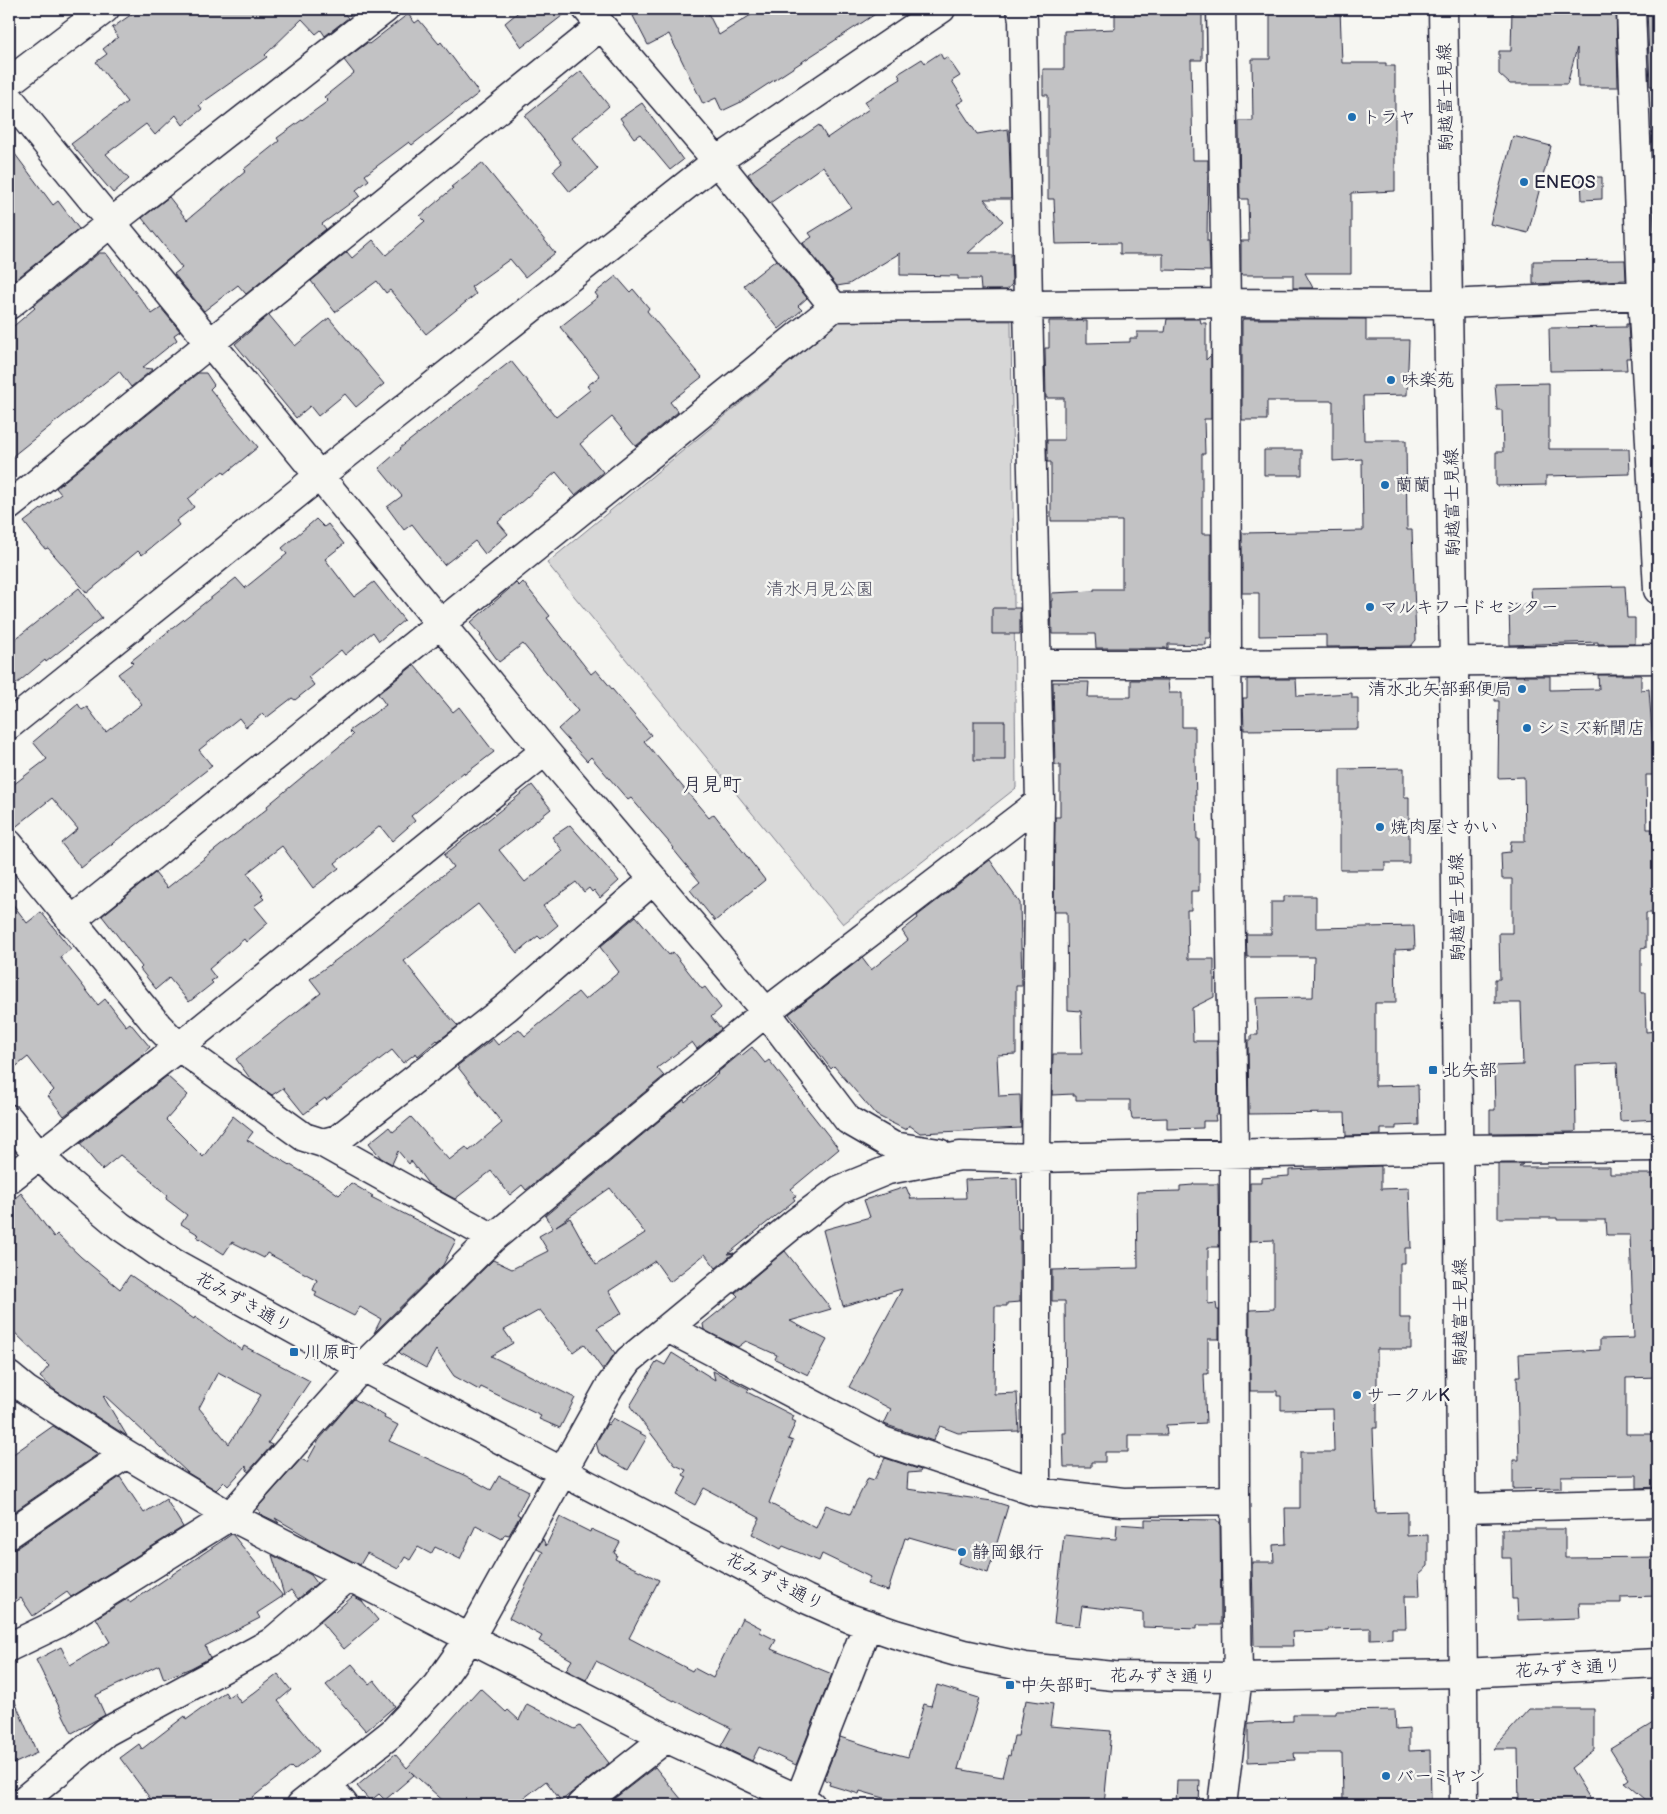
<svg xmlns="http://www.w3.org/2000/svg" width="1667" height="1814" viewBox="0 0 1667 1814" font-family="'Balsamiq Sans','Klee One',sans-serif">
<rect width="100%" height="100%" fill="#f6f6f2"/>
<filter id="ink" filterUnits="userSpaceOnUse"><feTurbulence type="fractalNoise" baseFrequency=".02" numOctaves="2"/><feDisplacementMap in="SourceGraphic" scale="10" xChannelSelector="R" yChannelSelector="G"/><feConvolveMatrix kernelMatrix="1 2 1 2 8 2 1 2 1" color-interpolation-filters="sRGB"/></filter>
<g filter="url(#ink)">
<!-- green -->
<path fill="#d7d7d7" stroke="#7c7c89" d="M840 321H1011L1016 788 843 924 547 563Z"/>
<!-- building -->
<path fill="#c2c2c4" stroke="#22223b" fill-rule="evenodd" d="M139 9H345L342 11 348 18 325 36 321 30 316 34 302 19 265 55 267 57 199 105 202 109 183 125 176 115 155 135 146 124 106 154 129 179 113 193 71 144 127 102 96 62 107 54 103 49 118 37 112 28Z
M522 9H571L522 47 505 23Z
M646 9H706L719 35 754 13 766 9H883L739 103 722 111 716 98 703 104 669 34 648 45 633 16Z
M1115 9H1202V60H1191L1193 160H1208L1207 241H1209L1210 271 1163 270V254H1120V243L1056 244 1054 199H1048V95H1043V69H1064V31L1115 29Z
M1270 9H1340L1342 63H1386V66H1395V191L1351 193V273H1305L1313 288H1293V275H1241V241H1249L1248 199H1240L1239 121H1253L1252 59H1270Z
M1512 9H1616L1618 87H1578L1577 48 1567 84H1510L1499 74V51H1511Z
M1647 9H1658V86H1650Z
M408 14 415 23 419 20 439 44 441 42 479 93 412 145 409 142 365 175 369 180 356 190 360 196 322 224 326 229 246 294 238 285 204 311 174 274 182 268 142 218 169 197 187 220 246 171 244 169 279 141 277 138 328 101 324 97 354 73 344 60 367 43 369 44Z
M940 53 943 59 947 57 960 76 952 81 964 100 957 104 977 134 1008 129 1009 138 1011 199H984L1003 221 968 253H1011L1012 284 1007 290H981L980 279H958V276L900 275V253L849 284 837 286 803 243 812 237 809 233 851 207 823 166 770 203 748 174 819 125 827 138 869 109 864 102 901 79 898 74 922 59 925 63Z
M581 71 609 106 572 138 598 169 570 192 553 171 562 163 525 116Z
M642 103 683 160 670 170 640 134 634 138 620 118Z
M1513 136 1551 146 1528 233 1490 224Z
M9 146 53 205 58 201 79 229 15 280 9 272Z
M482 163 555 253 525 277 510 259 471 287 476 294 426 334 390 290 386 293 377 281 335 312 311 281 347 252 352 258 373 240 386 255 425 221 420 216 453 188 451 187Z
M1581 177H1602V199L1582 200Z
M99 253H106L152 314 161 308 180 331 174 335 177 340 142 368 153 369 131 387 119 371 9 459V330L35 308 33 306Z
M776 260 807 298 798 306 802 310 779 329 744 285Z
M1625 260 1626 280 1533 284V261Z
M616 276 630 292 633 289 649 308 647 311 702 377 670 402 678 412 636 446 612 417 580 444 603 472 575 495 556 472 498 522 508 534 485 554 475 541 444 565 412 524 404 530 387 507 402 496 379 468 401 449 400 448 511 361 556 417 590 390 587 386 600 376 560 327 598 297 595 293Z
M269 315 295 346 329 318 384 384 356 407 345 394 318 416 310 406 296 418 235 344Z
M1167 319H1200L1201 323H1206V360L1211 355V419H1204L1205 454H1202V534H1211V638H1206V645L1168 644V648H1096L1095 634H1052L1051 601H1052V593L1094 591V589H1122V521H1051V462H1047V440H1064V398H1046L1045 348H1049V321H1087V343L1130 342V338H1137V332H1165Z
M1243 319H1366V340H1409L1407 395 1363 396 1364 440H1406L1407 530H1412L1416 640 1411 646 1326 647V635L1259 636V593H1242V533L1363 531 1362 459 1333 461V401H1267V420H1242V321Z
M1626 324H1628L1630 358H1626L1627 370 1550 371 1549 328 1626 327Z
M198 373H206L214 385 210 389 258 447 225 474 223 471 188 499 194 507 176 521 179 525 142 555 138 551 87 593 48 548 45 549 24 522 61 494 56 488Z
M1549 383V449H1629L1630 474 1546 476V485L1496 486V452H1503L1502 410H1497L1495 384Z
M1264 450H1302V475H1264Z
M316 519 324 527 328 524 344 544 325 559 354 597 374 582 404 620 379 641 373 632 345 655 341 650 308 677 314 685 295 700 292 698 266 718 262 714 246 727 239 718 199 750 212 766 81 868 61 843 78 829 52 798 13 829H9V788L47 759 33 742 78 704 82 710 87 707 106 732 142 704 118 674 133 663 131 661 236 578 245 588 287 554 282 548Z
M523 582 550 616 547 618 591 674 596 670 651 735 644 741 709 818 714 814 765 880 715 921 690 890 700 882 673 849 674 848 631 798 628 800 591 757 587 761 558 729 578 711 523 644 499 662 480 636 481 635 470 623 516 583 519 586Z
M1625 586 1627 618H1635V644H1598V642L1510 645 1509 605 1532 604 1531 588Z
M79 588 102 618 46 662 45 660 9 690V644Z
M992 608H1020V634H992Z
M414 665 453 712 459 707 494 752 465 774 464 772 411 816 415 821 392 841 380 826 335 863 339 868 313 888 282 846 247 873 263 894 261 896 264 899 254 906 268 923 246 942 244 939 209 969 216 978 211 981 213 983 189 1002 169 978 156 989 140 969 142 967 102 916 155 873 167 888 268 808 267 806 353 735 349 731 386 705 378 694Z
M1598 675H1641V690L1649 689 1655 775H1646L1647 829H1652L1653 859H1658V913H1646V948L1641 949V993H1645L1646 1032 1656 1031 1657 1048H1658V1119L1620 1121 1617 1063 1575 1065 1576 1131 1574 1132 1490 1133V1110H1495L1494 1066 1523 1065 1521 1003H1495V979H1500L1499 933H1512V879H1502L1501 853 1510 852 1511 841H1525L1524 777 1498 778 1499 701H1495V682L1502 676H1550V690L1599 689Z
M1247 679H1296L1297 696 1352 693V698H1358V729L1244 730 1243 698H1247Z
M1131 680H1168L1169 693H1182V727H1195V761L1197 839H1199V891H1191V910H1187L1188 959H1214V997L1192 1008 1193 1041H1217L1218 1115H1215L1216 1121H1203V1128L1167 1129V1118L1132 1119 1131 1112 1130 1111V1100H1076V1096H1073V1094L1052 1095 1053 1054H1082L1081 1011 1068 1010 1067 912H1054L1055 817H1060V765H1055L1053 682H1089L1088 697H1131Z
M974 721H1005V760H974Z
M1404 768V797H1409V863H1385V870H1340V769Z
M532 785 551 809 499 850 525 882 563 851 552 837 570 825 619 881 600 898 594 890 592 892 589 888 584 892 576 882 543 906 558 925 541 939 538 936 517 953 478 904 404 961 441 1008 458 1026 438 1041 437 1040 418 1056 416 1053 403 1063 392 1050 326 1100 325 1098 304 1114 283 1088 272 1095 252 1081 236 1059 321 993 310 979 351 949 453 867 444 855Z
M990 860 1020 903 1022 986H1016V1054L997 1055 999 1096 1020 1095 1021 1128 920 1133 909 1125 906 1130 876 1115 834 1066 831 1069 789 1014 862 958 871 970 908 940 902 931 918 918 917 916Z
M1284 896H1316V928L1414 926 1415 949 1395 950 1396 1003H1375V1086L1418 1085 1419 1125 1396 1126V1129H1381V1135L1346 1136 1345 1113 1249 1114 1248 1040H1251V1035H1258L1256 998 1313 997 1314 957H1247L1246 934H1271V902H1284Z
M9 899 27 923 41 912 71 949 60 957 98 1005 105 999 126 1026 130 1023 150 1047 141 1055 142 1056 64 1116 48 1096 54 1090 28 1057 9 1072Z
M636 916 669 955 673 952 702 989 705 987 721 1008 711 1017 721 1029 697 1049 692 1042 657 1068 664 1076 526 1190 522 1185 510 1195 491 1171 455 1199 429 1185 411 1161 409 1164 398 1151 392 1164 381 1158 369 1143 389 1127 393 1132 411 1117 449 1160 466 1147 469 1151 502 1123 457 1066 493 1039 498 1045 519 1029 525 1036 578 992 585 1000 619 972 600 947Z
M752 1047 765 1063 769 1060 839 1149 791 1189 796 1196 793 1197 795 1200 728 1254 734 1253 716 1268 705 1254 670 1282 655 1261 609 1291 622 1313 597 1328 615 1353 603 1370 584 1344 573 1352 540 1310 504 1330 513 1343 491 1356 575 1398 560 1428 539 1419 541 1416 481 1387 479 1390 454 1376 436 1350 426 1368 401 1354 399 1352 493 1260 512 1269 548 1251 539 1236 553 1228 545 1216 684 1100 685 1102 718 1074 717 1073 740 1054 741 1056ZM610 1188 645 1233 596 1265 570 1218 556 1226Z
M167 1076 188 1095 166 1120 203 1157 233 1116 253 1132 247 1140 325 1185 339 1195 351 1183 373 1196 371 1197 456 1240 443 1265 374 1333 381 1319 360 1307 354 1316 315 1296 317 1292 313 1290 317 1280 267 1253 264 1258 232 1242 224 1254 197 1237 199 1235 181 1224 187 1215 166 1199 168 1196 152 1182 153 1181 120 1155 102 1170 80 1144Z
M1498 1164H1523L1519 1167H1610V1174H1658V1377L1626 1378V1434H1658V1487L1637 1488V1475L1561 1476V1488L1513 1489V1460H1519L1517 1376H1520L1519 1354 1600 1350V1339L1634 1338 1630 1235H1607L1606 1220H1557V1218H1498Z
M1381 1166V1189L1409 1188 1411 1248H1405V1263H1400V1318H1411V1349H1377V1428H1373L1376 1513 1407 1512V1536L1428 1535V1566L1419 1574 1420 1596H1405L1406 1628H1392V1638L1370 1639V1628L1328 1629V1631L1292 1632 1293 1646H1254L1252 1562H1274L1273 1545 1286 1544 1285 1508H1300V1452H1334L1333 1409 1281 1410V1396H1277V1391H1250V1310L1274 1309V1240L1250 1241V1183H1261V1178L1289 1176V1170Z
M1017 1178 1018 1229H1020V1302L1007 1303V1306H995L994 1394 1017 1393 1019 1431 958 1433 940 1426 933 1441 884 1424 891 1409 849 1387 902 1289 843 1306 823 1230 870 1217 864 1200 906 1187 911 1199 966 1198 965 1180Z
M1193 1184H1218L1219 1247H1208V1304L1216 1303 1217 1310H1219V1339H1208V1374H1204L1206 1423 1166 1425 1167 1435H1128V1452H1105V1462H1091V1467H1064L1063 1433H1066L1065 1301H1052V1270L1138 1268 1137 1192 1180 1191V1186L1193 1185Z
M21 1193 54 1237 57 1234 81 1257 120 1289 130 1275 194 1319 195 1317 242 1350 244 1346 310 1381 268 1443 272 1445 248 1472 246 1466 228 1486 224 1482 216 1490 188 1473 104 1395 103 1396 127 1436 56 1391 40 1377 49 1366 9 1327V1203ZM218 1372 261 1395 229 1444 199 1408Z
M785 1251 831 1309 790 1321 827 1340 808 1375 775 1359 777 1355 746 1341 738 1347 704 1330 703 1324 738 1296 735 1293Z
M672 1353 715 1380 713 1371 749 1389 747 1392 794 1416 792 1420 796 1422 788 1439 793 1441 769 1503 816 1528 826 1505 850 1514 868 1478 874 1480 885 1458 921 1470 920 1472 908 1473 907 1489 992 1501 1008 1506 988 1573 958 1563 961 1552 909 1537 908 1539 905 1538 888 1591 867 1584 870 1577 822 1554 819 1561 783 1546 781 1549 752 1534 760 1518 704 1488 695 1505 677 1495 687 1477 683 1475 686 1470 675 1465 630 1406 657 1361 665 1365Z
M354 1399 385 1416 384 1418 398 1425 389 1441 466 1476 491 1490 499 1476 529 1491 517 1514 520 1516 509 1535 505 1534 502 1539 476 1525 460 1559 435 1547 431 1554 418 1547 410 1560 405 1557 398 1569 367 1553 360 1565 326 1548 275 1518 279 1523 260 1514 258 1507 301 1459 307 1462 319 1440Z
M613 1418 647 1437 628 1470 599 1453 596 1443 607 1424 608 1425Z
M53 1426 98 1454 9 1515V1457Z
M120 1477 144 1513 166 1499 183 1527 71 1597 67 1592 33 1616 21 1598 9 1606V1549L18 1547Z
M560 1517 590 1532 591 1529 620 1542 614 1553 617 1555 615 1559 659 1580 629 1638 692 1671 694 1668 713 1678 742 1618 761 1628 760 1632 776 1640 771 1649 832 1674 796 1765 759 1747 752 1761 721 1746 731 1728 674 1700V1701L596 1661 586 1680 566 1670 572 1660 539 1641 542 1636 509 1618 543 1552 537 1549 543 1539 546 1546Z
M1145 1519 1217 1520V1522H1220L1221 1625H1197V1629L1143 1627V1613L1082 1606 1079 1626 1054 1623 1064 1535 1102 1539V1538L1116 1539 1117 1524 1145 1526Z
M1502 1529H1565V1558L1658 1557V1596L1621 1597V1603H1579L1580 1618 1518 1620 1517 1599H1512L1511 1558H1502Z
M232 1534 283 1596 257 1613 260 1618 205 1646 210 1658 191 1668 164 1679 159 1665 96 1695 105 1715 72 1733 36 1660 61 1647 70 1665 110 1642 96 1618 127 1599 130 1603Z
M272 1555 311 1575 317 1583 298 1599 291 1590 284 1595Z
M353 1596 362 1601 378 1620 344 1649 320 1621 333 1610 335 1612Z
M352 1664 369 1684 374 1680 395 1706 366 1731 326 1685Z
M278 1674 291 1690 278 1701 319 1751 294 1770 291 1767 243 1805H155L120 1758 139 1744 142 1749 185 1716 186 1720 225 1692 228 1697 234 1693 241 1703Z
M937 1685 979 1698 958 1769 1002 1777 1008 1755 1010 1756 1014 1736H1018L1023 1707 1025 1706 1026 1700 1053 1704 1050 1726 1111 1731 1104 1805H908L860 1791 859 1794 829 1785 830 1782 824 1779 840 1737 877 1749 908 1757 924 1704 931 1706Z
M9 1688 37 1753 9 1766Z
M480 1688 506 1712 508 1710 519 1720 527 1704 575 1729 580 1726 609 1763 561 1801 546 1781 515 1805H448L410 1771 414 1775 385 1800 379 1794 370 1801 357 1786 395 1754 407 1768Z
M1529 1709H1594V1750L1571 1768 1594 1805H1519L1518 1749H1493Z
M1395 1710 1396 1730 1409 1729V1751L1430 1750 1431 1800 1343 1801 1342 1753H1294L1295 1760 1248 1762V1723L1293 1721V1714H1336V1711Z
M1658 1720V1805H1652L1625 1782 1629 1779 1610 1749Z
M655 1767 686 1805H606Z
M1177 1780H1200L1199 1805H1176Z"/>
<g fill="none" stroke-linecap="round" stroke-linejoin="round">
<!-- minor casing -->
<g stroke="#22223b" stroke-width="31">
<path id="minor" d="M587 9 717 161 834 307 1226 303 1448 304 1642 295 1658 291
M1021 9 1023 20 1028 305 1040 802 1036 1158V1492
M1221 9 1226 303 1227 664 1234 1153 1235 1500 1238 1677 1222 1805
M1631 9 1642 295 1658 590
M9 82 105 9
M9 98 545 751 766 1012 848 1120 893 1146 939 1153
M9 305 112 222 385 9
M9 506 601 26
M1037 664H1227L1658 659
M9 725 319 476 717 161 941 9
M9 844 159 1027 179 1047 304 1137 323 1143 338 1139 507 1007 653 880
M71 921 834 307
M9 1119 38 1155 63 1178 120 1226 172 1262 362 1367 806 1599 849 1618 895 1634 964 1654 1025 1667 1114 1676 1238 1677 1462 1673 1658 1663
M323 1143 493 1238
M9 1179 179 1047 545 751
M668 1328 883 1441 1036 1492 1123 1502 1235 1500
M9 1376 26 1390 126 1454 230 1516 666 1738 811 1805
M1462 1508 1658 1503
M9 1534 126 1454
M9 1647 57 1624 230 1516 362 1367 493 1238 766 1012 1040 802
M327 1784 344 1805
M18 1805 106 1732 272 1642 349 1576
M301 1805 392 1733 437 1685 470 1638 610 1386 629 1360 795 1223 839 1190 888 1170 960 1156 1036 1158 1459 1149 1658 1147
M581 1805 666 1738
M797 1805 868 1624"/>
</g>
<!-- major casing -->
<g stroke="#22223b" stroke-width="31">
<path id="major" d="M1443 9 1454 662 1464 1805"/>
</g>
<!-- minor -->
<use href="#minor" stroke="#f6f6f2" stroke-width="28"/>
<!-- major -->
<use href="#major" stroke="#f6f6f2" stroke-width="28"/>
</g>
</g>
<!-- markers -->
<g fill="#1f6fb2" stroke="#f6f6f2" stroke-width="2">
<circle cx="1352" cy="117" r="5"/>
<circle cx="1524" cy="182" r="5"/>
<circle cx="1391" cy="380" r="5"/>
<circle cx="1385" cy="485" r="5"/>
<circle cx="1370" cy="607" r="5"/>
<circle cx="1522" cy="689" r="5"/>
<circle cx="1527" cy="728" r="5"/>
<circle cx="1380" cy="827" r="5"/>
<rect x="1428" y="1065" width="10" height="10" rx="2.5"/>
<rect x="289" y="1347" width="10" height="10" rx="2.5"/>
<circle cx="1357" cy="1395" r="5"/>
<circle cx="962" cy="1552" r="5"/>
<rect x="1005" y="1680" width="10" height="10" rx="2.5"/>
<circle cx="1386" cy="1776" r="5"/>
</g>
<g text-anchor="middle" stroke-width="5" stroke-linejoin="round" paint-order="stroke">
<!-- street labels -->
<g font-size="18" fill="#22223b" stroke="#f6f6f2">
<text transform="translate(1445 97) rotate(-91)" y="6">駒越富士見線</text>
<text transform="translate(1452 502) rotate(-91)" y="6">駒越富士見線</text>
<text transform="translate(1457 907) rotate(-91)" y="6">駒越富士見線</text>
<text transform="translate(244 1302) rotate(29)" y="6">花みずき通り</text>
<text transform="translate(1460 1312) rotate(-90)" y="6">駒越富士見線</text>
<text transform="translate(775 1581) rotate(27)" y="6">花みずき通り</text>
<text transform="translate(1568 1668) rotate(-3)" y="6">花みずき通り</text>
<text transform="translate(1163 1676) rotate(1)" y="6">花みずき通り</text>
</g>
<!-- poi labels -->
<g font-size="18" fill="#22223b" stroke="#f6f6f2" text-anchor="start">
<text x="1362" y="123">トラヤ</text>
<text x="1534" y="188">ENEOS</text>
<text x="1401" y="386">味楽苑</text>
<text x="1395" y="491">蘭蘭</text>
<text x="1380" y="613">マルキフードセンター</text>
<text x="1512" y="695" text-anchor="end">清水北矢部郵便局</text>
<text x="1537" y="734">シミズ新聞店</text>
<text x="1390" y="833">焼肉屋さかい</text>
<text x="1443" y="1076">北矢部</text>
<text x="304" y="1358">川原町</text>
<text x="1367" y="1401">サークルK</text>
<text x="972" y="1558">静岡銀行</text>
<text x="1020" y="1691">中矢部町</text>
<text x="1396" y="1782">バーミヤン</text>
</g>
<!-- park labels -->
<g font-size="18" fill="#4f4f62" stroke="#f6f6f2">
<text x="820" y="595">清水月見公園</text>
</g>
<!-- quarter labels -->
<g font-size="20" fill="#22223b" stroke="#f6f6f2">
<text x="712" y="791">月見町</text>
</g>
</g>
<!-- margin -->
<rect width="1667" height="1814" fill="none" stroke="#f6f6f2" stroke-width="30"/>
<rect x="15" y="15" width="1637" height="1784" fill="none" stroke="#22223b" stroke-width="2" filter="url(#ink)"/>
</svg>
